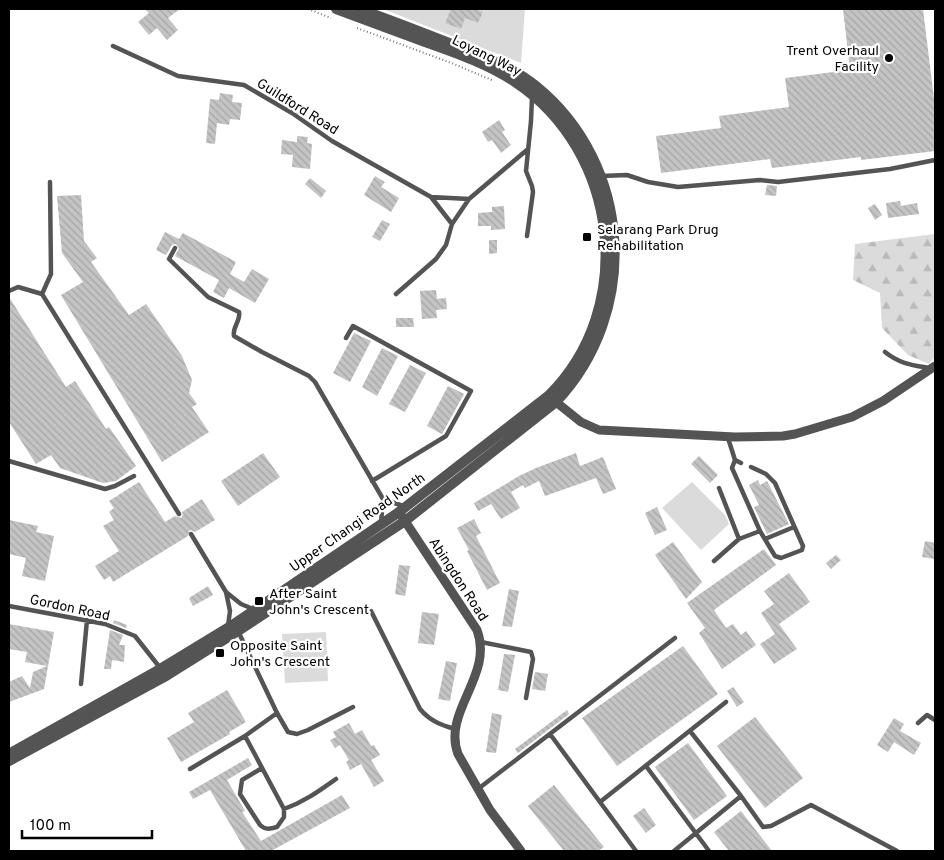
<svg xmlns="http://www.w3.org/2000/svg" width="944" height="860" viewBox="0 0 944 860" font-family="Overpass,sans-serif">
<defs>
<pattern id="forest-firs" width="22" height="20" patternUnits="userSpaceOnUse" patternTransform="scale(1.25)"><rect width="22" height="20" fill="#dbdbdb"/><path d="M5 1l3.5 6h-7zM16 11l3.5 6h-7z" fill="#bababa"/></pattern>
<pattern id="building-back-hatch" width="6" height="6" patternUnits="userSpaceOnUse" patternTransform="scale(1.25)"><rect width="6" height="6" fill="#c4c4c4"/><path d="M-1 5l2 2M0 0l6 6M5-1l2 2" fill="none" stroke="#a7a7a7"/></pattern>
</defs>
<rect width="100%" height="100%" fill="#fff"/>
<!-- green -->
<path fill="#dbdbdb" d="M383 9H525L521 63Z
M692 482 725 515 729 524 701 550 662 508Z
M326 632 328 681 285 683 282 634Z"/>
<!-- forest -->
<path fill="url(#forest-firs)" d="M935 234V357L929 364 908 355 882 328 880 293 853 280 855 244Z"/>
<!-- building -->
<path fill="url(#building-back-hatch)" d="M145 9H180L168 18 178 30 167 40 157 28 149 35 138 22 149 13Z
M451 9H473L483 12 478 23 465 18 461 29 445 23Z
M843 9H923L935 107V151L861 160V157L772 168 770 159 661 173 656 136 721 128 719 116 789 107 785 78 850 70Z
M220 93 233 95 232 102 242 103 240 120 230 119 229 125 217 123 215 144 206 143 210 99 219 100Z
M499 120 505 130 502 132 511 145 501 153 492 140 488 142 482 132Z
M297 136 308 137 307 143 312 144 310 169 292 167 293 155 281 154 282 140 297 142Z
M375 176 385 182 381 187 399 198 391 212 364 195Z
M310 178 326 191 321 198 305 184Z
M767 185 777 186 776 196 765 195Z
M81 195 84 241 97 258 91 262 129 315 146 304 182 356 192 380 189 393 197 404 192 407 209 432 162 462 61 295 83 282 62 253 57 196Z
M900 201 901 206 917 203 919 214 888 218 886 203Z
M875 204 882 215 875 220 868 208Z
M504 206 505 229 491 230V226H478V213L492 212V207Z
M382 220 390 224 380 241 372 237Z
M165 232 179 239 183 233 236 262 230 274 244 282 252 269 269 279 255 303 229 288 224 298 213 292 219 280 175 256 179 248 176 244 172 245 166 255 156 250Z
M489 240H497V253L489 254Z
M436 290 437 299 446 298 447 309 436 310 437 318 422 319 420 291Z
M9 297 66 387 75 381 106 429 109 427 136 466 116 481 103 483 60 468 51 455 36 464 9 422Z
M396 318H413L414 327H396Z
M354 333 371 341 350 382 333 373Z
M382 348 398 356 377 396 362 387Z
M410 365 426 373 405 412 389 404Z
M448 386 464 394 442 434 427 426Z
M263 453 280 477 238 506 221 481Z
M576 453 580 466 603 457 616 489 603 494 596 478 545 496 539 481 525 488 523 485 511 492 520 508 501 519 491 504 478 511 474 503 519 476 536 468Z
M699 456 718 475 710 483 691 464Z
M758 480 760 485 767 481 789 524 767 534 754 507 759 505 749 485Z
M139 482 165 522 175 516 181 518 183 515 182 512 202 499 215 520 195 532 191 530 189 531 188 536 113 582 110 576 104 580 95 566 119 551 103 526 114 520 109 512 114 508 109 501Z
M657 507 667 530 655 535 645 513Z
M474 519 481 533 476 536 500 583 487 590 467 551 469 550 457 528Z
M9 520 38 526 36 532 54 536 45 581 22 576 26 558 9 554Z
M925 541 935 543V559L922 557Z
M673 542 702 582 686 599 655 555Z
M764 549 776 565 714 610 726 628 733 624 741 635 746 631 756 645 722 669 699 633 705 628 687 603Z
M836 555 841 560 831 569 826 563Z
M399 565 410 566 405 596 395 594Z
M789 573 810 602 779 624 797 649 774 664 760 644 775 634 761 613 774 604 764 591Z
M208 586 213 595 193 606 189 598Z
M509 589 519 591 512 627 502 626Z
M422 612 439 614 434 645 418 643Z
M114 620 127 625 126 628 113 623Z
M9 624 54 632 44 689 9 702V682L22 676 30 688 33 672 47 666 25 662 27 652 9 649Z
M110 630 123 635 119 645H125L124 662 112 660 111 669H104Z
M683 646 718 694 617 766 582 718Z
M504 654 515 655 508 692 498 690Z
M446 661 457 663 450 701 438 699Z
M535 672 548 674 545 691 532 689Z
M733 687 744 702 737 707 727 691Z
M227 690 246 722 229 732 230 734 181 762 167 738 194 722 188 713Z
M567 710 569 714 518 753 515 749Z
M492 713 502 715 496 753 486 752Z
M755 717 803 778 765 808 717 746Z
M894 718 904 724 900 731 921 743 914 755 894 742 888 752 877 745Z
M349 723 355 734 362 730 371 746 374 745 380 755 371 760 384 781 374 787 361 764 350 770 346 762 349 760 340 745 335 748 330 740 336 737 333 732Z
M688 743 727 796 694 820 655 767Z
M248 758 252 765 227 780 245 811 242 812 261 841 342 795 350 808 271 851H246L210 790 193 799 189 792Z
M554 785 604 847 598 851H564L528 806Z
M644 808 656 825 646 833 633 816Z
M741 811 772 851H729L714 832Z"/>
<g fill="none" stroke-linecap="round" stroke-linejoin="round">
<!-- path -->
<path stroke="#767676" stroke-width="2" stroke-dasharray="1 2.5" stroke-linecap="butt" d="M308 9 331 18
M357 28 454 64 494 81"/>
<!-- service -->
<path stroke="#545454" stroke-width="4.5" d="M113 46 178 76 244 85 292 113 332 141 431 197 452 224
M601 176 627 175 648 182 678 187 760 180 778 182 890 169 935 160
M431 197 469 199
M527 236 533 192 532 186 526 171 531 121 532 97
M175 248 169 259 208 297 239 312C241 321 232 327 234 336L262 352 309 376 315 382 383 499 381 523
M9 291 18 287 42 294 179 514
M42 294 51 274 50 182
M396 294 436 259 446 245 452 224 469 199 528 149
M346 338 353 326 471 391 446 436 372 481
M885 352C900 364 912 365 930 368
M728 438 735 460
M9 461 105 489 115 486 134 476
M741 463 735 460 732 468 760 531 775 556 781 558 802 550 803 546 775 483 766 474 751 467
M719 488 739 539
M383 499 406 507
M191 534 226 592
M765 539 794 527
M714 561 739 539 760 531
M9 606 105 624 135 636 161 669
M371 611 420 709C430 721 441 725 455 729
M228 626 230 611 226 592 241 604 253 609
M238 631 277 713 288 732 297 734 308 730 353 707
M481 642 531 652 533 659 526 698
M81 684 87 620
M918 723 927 715 935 720
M690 731 741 796 763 827 771 826 811 805 897 851
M550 734 636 851
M245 736 284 809V817L277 827C270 829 265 830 260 825L240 794 242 780 262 768
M646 766 709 851
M190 769 245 736 277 713
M478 789 675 638
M600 802 726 702
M284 809C304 802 319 791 336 779
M674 851 741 796"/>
<!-- minor -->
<path stroke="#545454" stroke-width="9" d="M556 402 581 422 599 430 735 437 783 436 795 434 852 417 883 401 935 366
M399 512 477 630C494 676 442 711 458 754L490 810 521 851"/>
<!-- tertiary -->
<path stroke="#545454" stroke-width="10" d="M12 752 160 669 234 624 399 512 548 396C638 308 619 151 515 82 488 64 456 53 425 42 396 31 366 20 336 9
M9 761 166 676 238 631 405 521 556 402C641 312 633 165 536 86 509 64 476 53 444 41 416 30 388 19 359 9"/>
</g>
<!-- markers -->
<g fill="#000" stroke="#fff" stroke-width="2">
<circle cx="889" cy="58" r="5"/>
<rect x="582" y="232" width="10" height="10" rx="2.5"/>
<rect x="254" y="596" width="10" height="10" rx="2.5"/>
<rect x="215" y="648" width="10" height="10" rx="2.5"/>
</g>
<g text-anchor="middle" stroke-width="4.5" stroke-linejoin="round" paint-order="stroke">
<!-- poi labels -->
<g font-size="14" fill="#000" stroke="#fff" text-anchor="start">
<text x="879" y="55" text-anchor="end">Trent Overhaul<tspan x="879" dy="16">Facility</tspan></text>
<text x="597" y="234">Selarang Park Drug<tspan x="597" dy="16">Rehabilitation</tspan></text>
<text x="269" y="598">After Saint<tspan x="269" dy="16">John's Crescent</tspan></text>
<text x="230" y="650">Opposite Saint<tspan x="230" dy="16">John's Crescent</tspan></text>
</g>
<!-- street labels -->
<g font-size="14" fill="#000" stroke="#fff">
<text transform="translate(487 55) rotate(26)" y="5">Loyang Way</text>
<text transform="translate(298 106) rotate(32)" y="5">Guildford Road</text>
<text transform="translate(357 522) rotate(-35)" y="5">Upper Changi Road North</text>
<text transform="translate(459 579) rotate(57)" y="5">Abingdon Road</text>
<text transform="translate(70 607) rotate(12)" y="5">Gordon Road</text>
</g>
</g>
<!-- border -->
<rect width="944" height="860" fill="none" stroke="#000000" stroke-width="20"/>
<!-- scale -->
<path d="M22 830v8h130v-8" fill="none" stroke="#000000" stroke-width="2.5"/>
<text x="30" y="830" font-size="15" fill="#000000" stroke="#ffffff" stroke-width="4" paint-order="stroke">100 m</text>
</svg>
